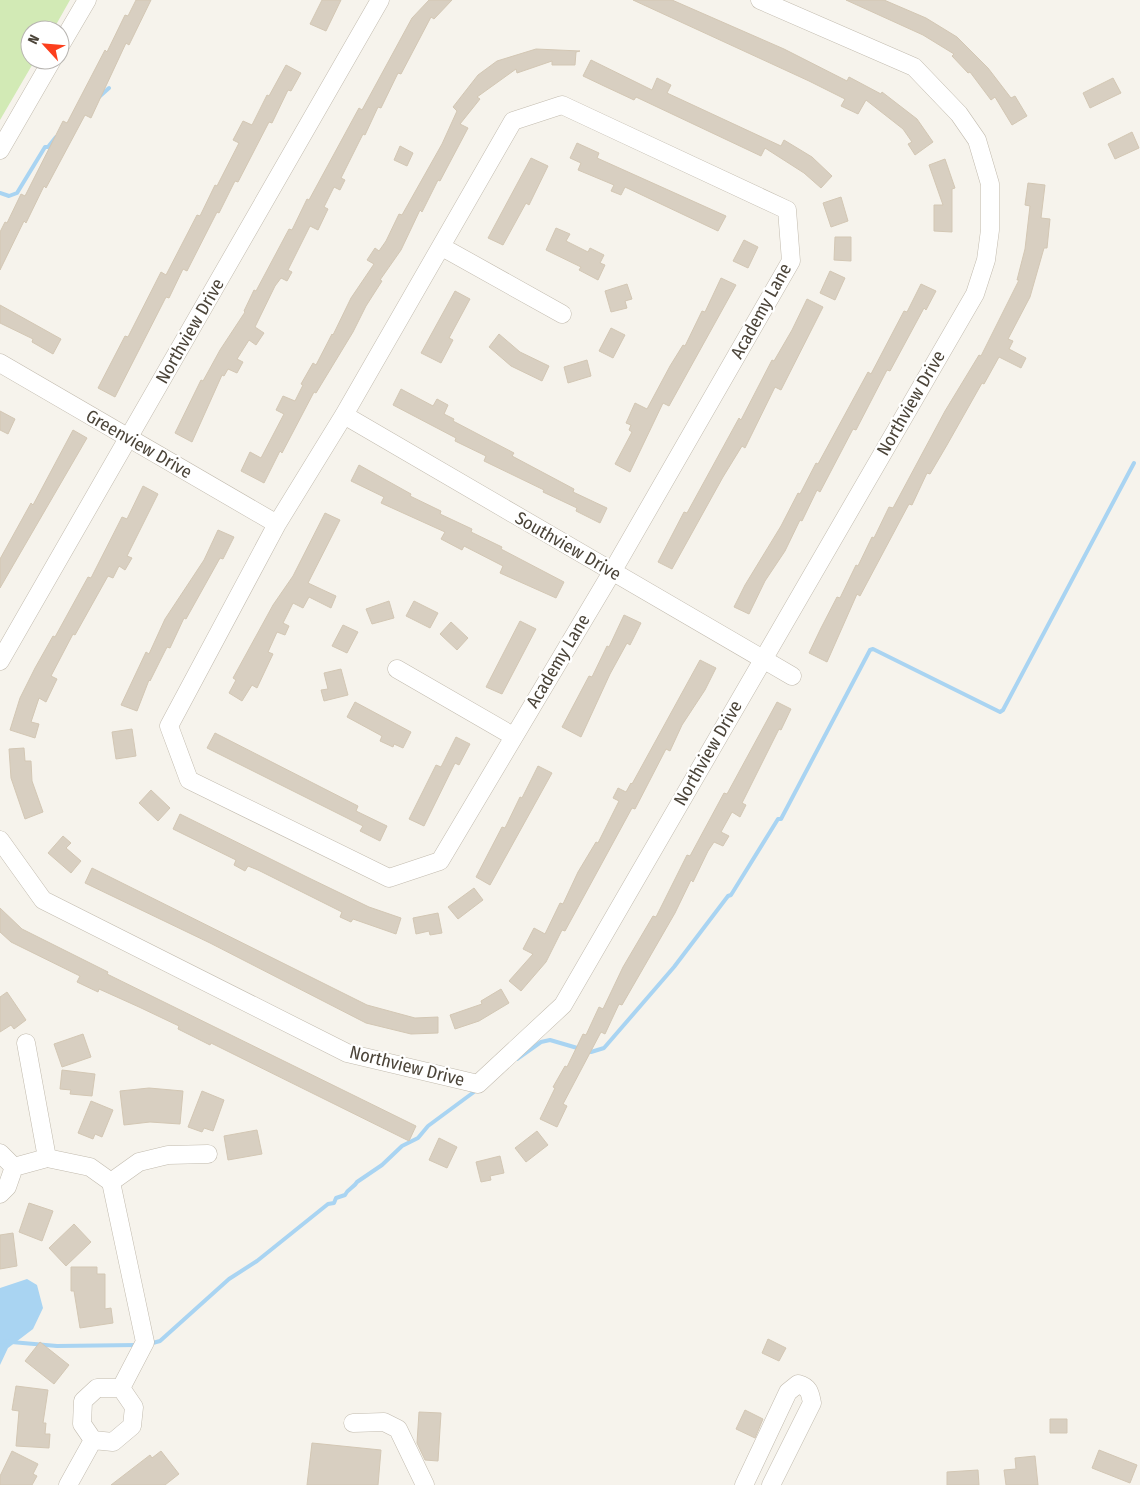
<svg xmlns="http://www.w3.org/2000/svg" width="1140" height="1485" viewBox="0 0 1140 1485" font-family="'Fira Sans Condensed',sans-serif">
<rect width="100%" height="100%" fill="#f6f3ec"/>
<!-- green -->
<path fill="#d2eab5" d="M0 0H70L53 30H30V60H35L0 120Z"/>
<!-- water -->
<path fill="#a9d4f2" d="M27 1279 37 1285 43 1308 33 1329 8 1348 0 1365V1288Z"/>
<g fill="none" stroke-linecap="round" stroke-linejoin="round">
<!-- stream -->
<path stroke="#a9d4f2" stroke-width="4" d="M99 97 109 88
M0 193 9 196 17 193 45 147H48L56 137
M517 1059 541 1042 550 1040 591 1052 604 1048 674 967 728 896 731 895 778 819H781L870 650 873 649 1000 712 1003 710 1134 463
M0 1341 57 1346 137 1345
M149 1344 160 1341 229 1279 257 1261 328 1204 334 1203 336 1198 345 1195C348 1188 354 1188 357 1182L382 1165 402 1146 418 1138 428 1126 478 1089"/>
</g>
<!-- building -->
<path fill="#d8cfc1" stroke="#d3c7b4" d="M136 0H151L129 45 126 43 91 118 85 115 46 188 44 186 26 223 24 221 0 270V232L5 222 7 223 21 194 25 196 63 121 67 123 105 50 107 52 125 15 128 16Z
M322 0H341L326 31 310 24Z
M429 0H452L434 19 431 17 401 74 398 73 381 108 378 107 365 135 363 134 341 178 345 180 340 190 334 187 324 207 328 209 318 230 310 226 288 270 292 272 287 281 281 278 275 286 255 327 264 333 256 345 249 340 237 359 243 362 237 373 228 369 224 376 222 375 192 442 175 433 201 380 203 381 220 350 245 312 244 311 254 290 256 291 289 229 292 230 307 199 309 200 359 108 362 110 412 18Z
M633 0H672L784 49 847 81 849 77 881 94 882 92 917 119 933 142 915 155 908 144 912 142 903 129 866 100 858 114 841 106 845 99 809 81Z
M846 0H884L926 18 957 37 988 68 1011 98 1015 96 1027 116 1012 125 995 97 991 100 970 72 968 73 952 56 954 54 923 35Z
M536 49 580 51 576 52 575 65H552V61L517 73 516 69 477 97 480 99 460 124 468 128 440 181 438 180 422 212 420 210 401 250 380 280 382 281 366 306 353 332 316 393 314 392 282 453 280 451 264 483 241 471 250 452 261 458 284 414 276 410 283 396 295 401 303 385 301 384 313 363 316 365 332 334 333 335 351 298 374 264 367 260 375 248 379 251 386 241 399 214 402 215 442 144 457 111 453 107 478 75 497 61Z
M591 60 652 90 657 78 671 85 667 93 781 146 784 140 812 157 832 176 821 188 804 173 765 148 761 156 636 97 634 100 604 86 583 76Z
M286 65 301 73 291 91 288 90 272 123 269 122 238 182 235 181 219 213 217 212 187 271 183 269 169 298 166 297 115 397 98 388 125 336 128 337 161 272 166 275 197 215 200 216 215 185 217 186 239 143 233 140 243 121 252 125 267 95 269 96Z
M1113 78 1121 93 1090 108 1083 93Z
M1132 132 1139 148 1115 159 1108 144Z
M577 143 599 153 597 158 726 216 718 231 625 187 621 195 611 191 614 185 578 170 581 163 570 158Z
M400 146 413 153 407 166 394 160Z
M531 158 548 166 529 205 526 203 503 245 488 238Z
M945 159 955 188 952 189V232L934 231V205H943L929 165Z
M1028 183 1045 185 1041 218 1050 219 1047 248H1044L1030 297 1008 339 1013 341 1009 349 1026 358 1021 368 999 357 984 384 982 383 947 445 930 474 927 473 912 505 909 504 860 596 857 594 827 662 809 653 821 628 837 597 840 598 856 565 858 566 872 537 874 538 889 507 893 508 945 411 979 355 981 356 1019 280H1017L1025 249 1030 206 1025 205Z
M841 197 848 221 831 227 823 203Z
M556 228 570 234 566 241 588 252 590 248 604 255 600 263 605 265 598 280 579 270 581 267 546 250Z
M835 237H851V261L834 260Z
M744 240 758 247 748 268 733 261Z
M830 271 845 278 835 300 820 293Z
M721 278 736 285 669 406 663 403 630 472 615 464 632 432 629 430 631 425 626 423 635 403 647 409 670 366 683 345 685 346 702 311 705 312Z
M627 284 632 299 625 301 627 308 611 312 605 291Z
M921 284 936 291 926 310 924 308 890 371 887 370 856 430 853 429 820 492 817 490 802 521 800 520 785 551 765 581 749 614 734 607 745 585 781 526 798 493 800 494 816 463 818 464 868 372 871 374 904 311 907 312Z
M455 291 470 299 449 338 453 340 441 363 421 353Z
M807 299 823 307 781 390 775 387 745 448 742 446 723 477 672 569 658 562 684 512 687 513 739 418 741 420 772 360 774 361 792 330Z
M0 305 61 339 53 354 32 342 33 339 0 323Z
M611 328 625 335 613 358 599 351Z
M499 334 520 352 549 366 542 381 511 366 489 347Z
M587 360 591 376 568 383 564 367Z
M401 389 433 406 437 399 448 405 444 414 454 419 453 421 514 453 512 456 574 489 573 492 607 508 600 523 576 511 577 508 543 492 544 490 484 461 486 456 455 441 456 438 393 405Z
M0 411 15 419 8 434 0 430Z
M73 430 87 438 0 588V559L31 503 33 505Z
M359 465 411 494 410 496 441 511 440 514 472 529 471 532 502 547 501 549 564 582 556 598 500 573 503 566 464 546 462 550 441 539 445 532 381 503 384 497 351 481Z
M143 486 158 494 127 556 132 558 125 570 119 566 113 578 108 576 75 635 73 634 51 676 57 679 46 702 39 698 31 722 39 724 35 738 10 730 20 698 35 668 53 636 55 637 88 577 91 578 122 517 127 519Z
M325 513 340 520 308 583 336 596 331 608 309 597 303 608 293 603 283 623 289 626 285 635 277 632 268 652 273 654 257 688 252 685 242 701 229 693 236 680 233 678 273 605 293 576Z
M218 530 234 537 223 559 220 558 186 619 184 618 170 648 167 647 150 681 149 680 137 711 121 705 146 652 149 654 165 619 204 560Z
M389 601 394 618 372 624 366 609Z
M414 601 438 613 430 628 406 616Z
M624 615 641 623 630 645 627 643 610 674 581 737 562 727 589 676 592 677 607 646 609 647Z
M520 621 536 629 502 694 486 687Z
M451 622 468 638 457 650 440 634Z
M343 625 358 632 347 653 332 646Z
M700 660 716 668 705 690 682 725 670 751 666 749 635 809 632 808 565 931 562 930 546 962 521 991 509 981 533 954 523 949 534 928 545 934 560 903 563 904 578 872 596 842 598 843 619 801 613 798 618 788 626 792 631 783 632 784Z
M341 669 348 695 324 701 321 690 328 689 324 673Z
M355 702 411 732 403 748 394 744 393 747 380 741 382 736 347 717Z
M777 702 791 709 781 730 779 729 742 803 746 805 740 817 732 812 721 832 729 836 723 846 714 842 708 851 693 882 691 880 675 913 622 1005 619 1004 605 1034 601 1032 563 1104 567 1106 557 1127 540 1119 555 1088 553 1087 565 1066 567 1067 583 1034 586 1035 599 1007 603 1009 623 967 653 916 656 917 687 855 690 856 724 793 727 794Z
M132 729 136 756 116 759 112 732Z
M215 733 358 806 356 811 387 826 380 841 360 831 363 826 207 748Z
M456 737 470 744 459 765 455 763 424 826 409 819 436 765 441 767Z
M24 748 25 761H31L32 781 43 812 25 819 11 778 9 749Z
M538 766 552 773 490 885 476 877 502 827 505 828 520 797 522 798Z
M151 790 170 808 158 821 139 803Z
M180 814 309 878 369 907 401 918 396 934 353 919 351 922 340 917 342 912 258 870 248 866 245 871 234 865 236 860 173 829Z
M63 836 71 843 66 848 81 861 71 873 48 853Z
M92 868 367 1005 415 1018 438 1017V1033L411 1034 366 1023 210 943 85 883Z
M474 888 483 900 458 919 448 907Z
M0 908 22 929 108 972 107 974 416 1126 409 1141 211 1043 210 1045 178 1029 179 1026 139 1007 99 989 98 992 77 982 80 976 11 942 0 932Z
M438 913 442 933 430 935 429 931 416 934 413 918Z
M501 989 509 1003 479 1021 455 1029 450 1015 482 1004 481 1001Z
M7 992 26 1020 14 1029 11 1025 0 1032V997Z
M83 1034 91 1057 62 1067 54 1044Z
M62 1070 95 1074 92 1096 70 1094 71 1090 60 1089Z
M149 1088 183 1091 180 1124 150 1122 124 1125 120 1091Z
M202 1091 224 1100 213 1131 204 1128 202 1132 188 1127Z
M91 1101 113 1110 102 1137 95 1134 93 1139 78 1133Z
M257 1130 262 1154 228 1160 224 1136Z
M537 1131 548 1145 526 1162 515 1148Z
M439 1138 457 1147 447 1168 429 1160Z
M500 1156 504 1173 490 1176 491 1180 481 1182 476 1162Z
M29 1203 53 1211 42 1241 19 1232Z
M74 1224 91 1242 66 1266 49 1248Z
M13 1233 17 1266 0 1269V1235Z
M71 1267H97V1274H105V1309L111 1308 113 1323 80 1328 74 1291H71Z
M768 1339 786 1348 779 1361 762 1353Z
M40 1342 69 1365 54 1384 25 1361Z
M16 1386 48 1390 43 1423H46L45 1434H50L49 1448 16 1446 19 1411 12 1410Z
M745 1410 763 1419 755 1438 736 1429Z
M419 1412 441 1413 438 1461 425 1460 417 1443Z
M1050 1419H1067V1433H1050Z
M312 1443 381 1450 378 1485H307Z
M1099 1450 1137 1465 1130 1483 1092 1468Z
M12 1451 38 1464 33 1474 37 1476 32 1485H0V1476Z
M161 1451 179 1474 165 1485H111L150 1455 152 1458Z
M1035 1456 1038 1485H1006L1004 1470 1016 1469 1015 1458Z
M978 1470 979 1485H947V1472Z"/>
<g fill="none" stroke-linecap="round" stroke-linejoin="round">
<!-- minor casing -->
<g stroke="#c2bbae" stroke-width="19">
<path id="minor" d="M60 46 87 0
M562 105 787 210 791 261 612 572 440 861 389 878 189 780 169 726 277 524 344 415 513 121Z
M0 150 52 60
M442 247 562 314
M0 363 277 524
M344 415 792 676
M0 661 380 0
M397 669 513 736
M0 840 43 900 347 1053 478 1084 563 1005 975 294 986 260 990 230V184L977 140 959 114 914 67 760 0
M26 1043 47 1158
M0 1153 14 1167 7 1187 0 1194
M14 1167 47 1158 90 1167 111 1182 139 1162 168 1155 208 1154
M353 1423 384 1422 398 1429 425 1485
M93 1440 82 1424 83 1401 97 1388H121
M68 1485 93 1440 113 1442 132 1426 134 1407 121 1388 145 1342 111 1182
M744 1485 788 1392 798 1384C809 1387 810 1392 812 1403L771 1485"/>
</g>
<!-- minor -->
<use href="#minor" stroke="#fff" stroke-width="18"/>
</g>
<g text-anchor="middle" stroke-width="4.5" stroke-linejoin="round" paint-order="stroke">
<!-- street labels -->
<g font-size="18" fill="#4b4439" stroke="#fff">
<text transform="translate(761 311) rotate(-61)" y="6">Academy Lane</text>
<text transform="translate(190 331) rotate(-60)" y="6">Northview Drive</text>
<text transform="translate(911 403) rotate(-60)" y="6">Northview Drive</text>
<text transform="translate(139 444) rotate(30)" y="6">Greenview Drive</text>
<text transform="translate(568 546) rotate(30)" y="6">Southview Drive</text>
<text transform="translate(558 661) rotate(-59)" y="6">Academy Lane</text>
<text transform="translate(708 753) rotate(-60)" y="6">Northview Drive</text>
<text transform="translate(407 1066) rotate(14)" y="6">Northview Drive</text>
</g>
</g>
<!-- north arrow -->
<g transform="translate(45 45) rotate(296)"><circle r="24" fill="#ffffff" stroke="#b7b4b0"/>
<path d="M0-4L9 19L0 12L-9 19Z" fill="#fc3f1d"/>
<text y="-8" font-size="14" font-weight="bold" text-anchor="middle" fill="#4b4439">N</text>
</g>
</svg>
